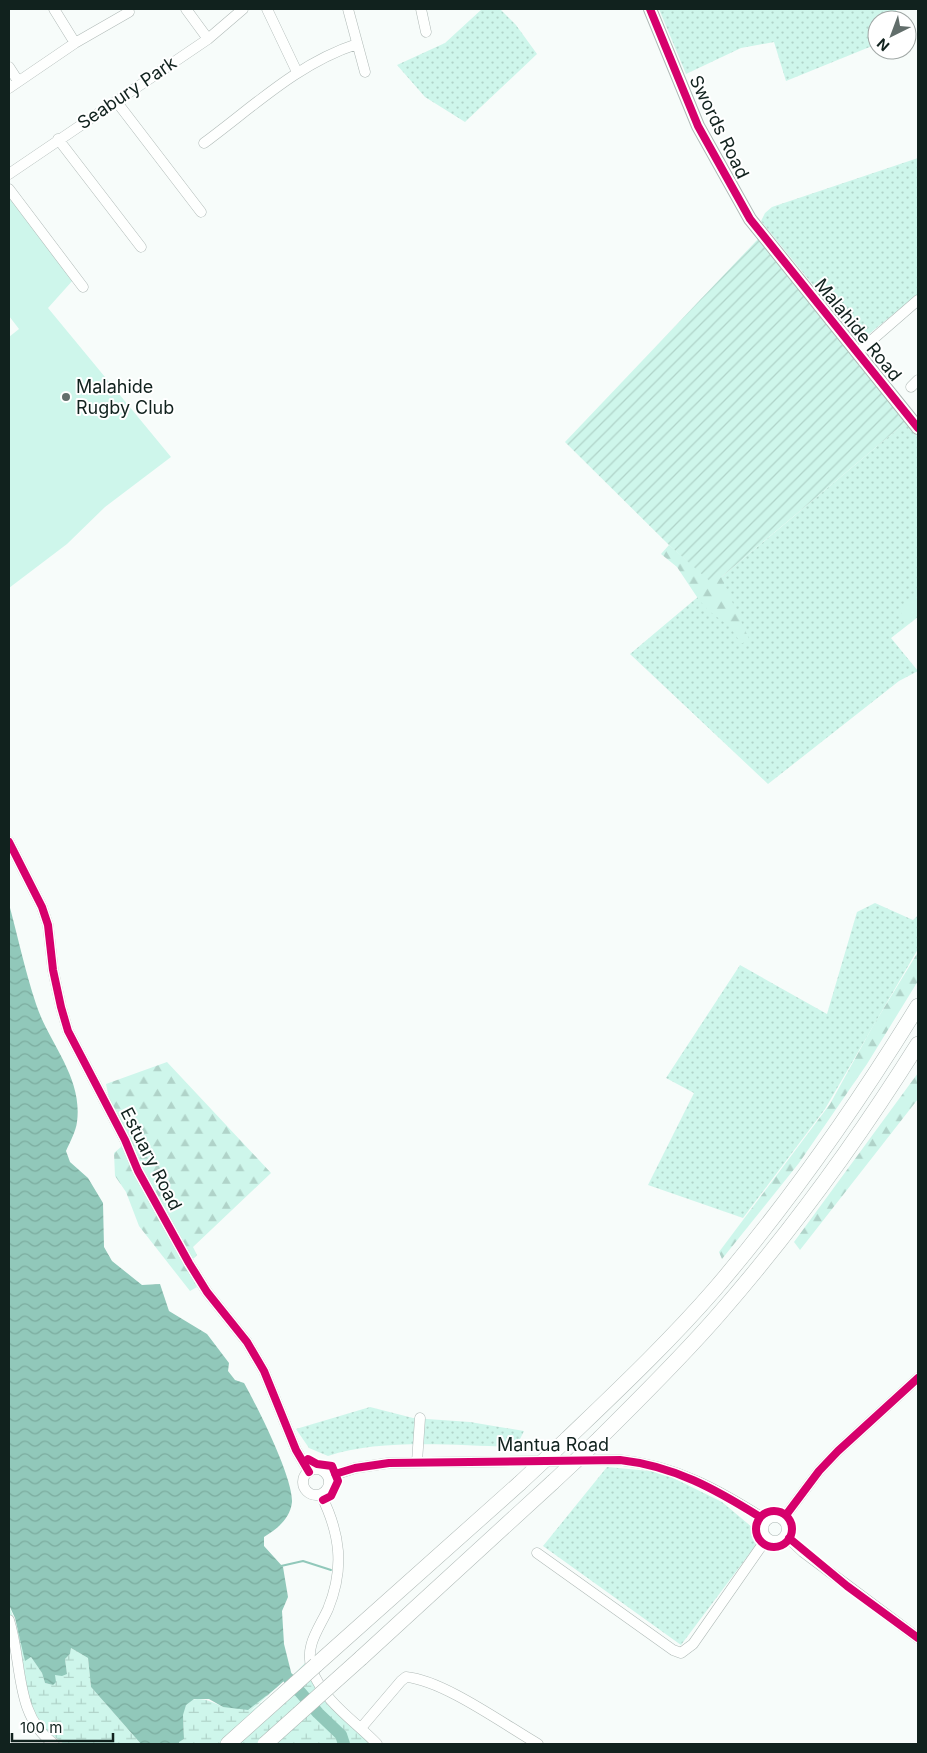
<svg xmlns="http://www.w3.org/2000/svg" width="927" height="1753" viewBox="0 0 927 1753" font-family="Inter,sans-serif">
<defs>
<pattern id="grass-dots" width="8" height="8" patternUnits="userSpaceOnUse" patternTransform="scale(1.25)"><rect width="8" height="8" fill="#cef6eb"/><path d="M2 2h.1M6 6h.1" fill="none" stroke="#b0d3c9" stroke-width="1.8" stroke-linecap="round"/></pattern>
<pattern id="forest-firs" width="22" height="20" patternUnits="userSpaceOnUse" patternTransform="scale(1.25)"><rect width="22" height="20" fill="#cef6eb"/><path d="M5 1l3.5 6h-7zM16 11l3.5 6h-7z" fill="#b0d3c9"/></pattern>
<pattern id="wetland-marsh" width="20" height="14" patternUnits="userSpaceOnUse" patternTransform="scale(1.25)"><rect width="20" height="14" fill="#cef6eb"/><path d="M1 5h8M5 5V1M11 12h8M15 12V8" fill="none" stroke="#b0d3c9"/></pattern>
<pattern id="garden-furrows" width="10" height="10" patternUnits="userSpaceOnUse" patternTransform="scale(1.25)"><rect width="10" height="10" fill="#cef6eb"/><path d="M-1 1l2-2M0 10L10 0M9 11l2-2" fill="none" stroke="#b0d3c9"/></pattern>
<pattern id="water-waves" width="16" height="10" patternUnits="userSpaceOnUse" patternTransform="scale(1.25)"><rect width="16" height="10" fill="#91c8ba"/><path d="M0 5q4-4 8 0t8 0" fill="none" stroke="#7cac9f"/></pattern>
</defs>
<rect width="100%" height="100%" fill="#f7fcfa"/>
<!-- grass -->
<path fill="url(#grass-dots)" d="M482 9H500L516 25 537 54 465 122 425 97 397 65 445 43Z
M659 9H895L904 20H877V44L786 81 774 42 741 48 686 74Z
M918 158V294L869 334 856 338 761 221 765 213 772 207Z
M906 422 918 437V617L891 638 918 671 899 681 768 784 630 654Z
M875 903 913 920 918 915V949L825 1109 743 1218 648 1185 694 1093 666 1078 740 965 827 1014 857 912Z
M370 1407 413 1418 470 1422 524 1431 516 1447C459 1446 381 1438 328 1456L309 1448 296 1429Z
M607 1467 661 1472 722 1502 753 1528 759 1541 681 1645 543 1546Z"/>
<!-- forest -->
<path fill="url(#forest-firs)" d="M669 545 696 568 721 577 749 639 743 643H741L729 626 709 611 699 600 677 567 661 554Z
M918 952V981L867 1064 799 1163 722 1259 719 1252 830 1104 873 1026Z
M167 1062 271 1173 193 1247 197 1255 187 1265 197 1287 190 1291 139 1226 126 1192 115 1176 114 1153 129 1140 109 1099 106 1084Z
M918 1073V1099L800 1250 794 1242Z"/>
<!-- wetland -->
<path fill="url(#wetland-marsh)" d="M9 1605 28 1658 31 1657 42 1673 45 1683 53 1685 55 1675 67 1674 65 1659 70 1654 71 1648 88 1658 91 1687 141 1744H64L36 1723 30 1711 9 1620Z
M306 1662 327 1704 371 1744H179L178 1742 184 1739C184 1731 183 1723 183 1715 184 1690 210 1700 223 1707L289 1679Z"/>
<!-- park -->
<path fill="#cef6eb" d="M9 193 74 279 48 308 171 457 105 507 67 544 9 588V337L19 329 9 316Z
M918 595V615L908 622 899 610Z"/>
<!-- garden -->
<path fill="url(#garden-furrows)" d="M758 239 906 422 713 584 669 545 565 442Z"/>
<!-- water -->
<path fill="url(#water-waves)" d="M9 904C18 937 25 971 36 1004 49 1044 83 1077 77 1122 76 1131 70 1142 66 1151L70 1162 88 1178 103 1203 104 1247 112 1261 142 1285 160 1284 169 1311 207 1334 229 1363 228 1371 235 1380 244 1383C257 1406 293 1477 292 1502 290 1519 277 1529 264 1537V1546L283 1567 288 1597 282 1611 284 1644 292 1676 248 1710 223 1707 209 1699H194L186 1705 183 1715 184 1739 179 1742V1744H141L91 1687 88 1658 71 1648 70 1654 65 1659 67 1674 62 1676 55 1675 56 1682 53 1685 45 1683 42 1673 31 1657 25 1661 15 1618 9 1605Z"/>
<!-- pier -->
<path fill="#f7fcfa" d="M294 1672V1678L248 1713Z"/>
<g fill="none" stroke-linecap="round" stroke-linejoin="round">
<!-- stream -->
<path stroke="#91c8ba" stroke-width="2" d="M281 1566 303 1561 331 1570"/>
<!-- river -->
<path stroke="#91c8ba" stroke-width="12" d="M289 1679 318 1713 341 1735 344 1744"/>
<!-- minor casing -->
<g stroke="#b0bab7" stroke-width="11">
<path id="minor" d="M54 9 75 43
M186 9 208 39
M267 9 297 72
M348 9 365 72
M421 9 426 32
M9 67 18 81
M9 88 75 43 129 12
M116 101 201 212
M58 139 141 247
M204 143C253 107 298 63 357 44
M9 174 208 39 243 9
M9 189 83 287
M857 353 918 300
M911 387 918 380
M9 842 42 907 48 925 53 970 61 1007 68 1031 125 1140 138 1171 189 1263 207 1292 247 1342 264 1371 296 1450 309 1472
M417 1462 420 1418
M303 1482a13 13 0 1 1 26 0a13 13 0 1 1-26 0Z
M328 1477 355 1468 389 1463 620 1460C676 1466 719 1490 766 1520
M321 1495C340 1533 345 1568 328 1609 319 1629 304 1646 312 1670 324 1702 355 1721 377 1744
M763 1529a12 12 0 1 1 24 0a12 12 0 1 1-24 0Z
M783 1519 819 1471 838 1451 918 1378
M785 1535 803 1552 918 1638
M537 1553 673 1650 681 1653 693 1644 767 1538
M9 1620C23 1663 14 1715 54 1744
M361 1728 401 1681 406 1677C443 1680 505 1725 538 1744"/>
</g>
<!-- major casing -->
<g stroke="#b0bab7" stroke-width="14">
<path id="major" d="M650 9 698 126 750 219 918 428"/>
</g>
<!-- highway casing -->
<g stroke="#b0bab7" stroke-width="16">
<path id="highway" d="M599 1439C640 1398 682 1357 720 1313 793 1229 859 1138 918 1044
M566 1440C617 1391 669 1342 715 1289 791 1200 857 1105 918 1006
M361 1658 553 1482
M316 1665 520 1483
M228 1744 296 1683"/>
</g>
<!-- minor -->
<use href="#minor" stroke="#fefffe" stroke-width="10"/>
<!-- major -->
<use href="#major" stroke="#fefffe" stroke-width="12"/>
<!-- highway -->
<use href="#highway" stroke="#fefffe" stroke-width="15"/>
<!-- highway-bridge casing -->
<g stroke="#b0bab7" stroke-width="16" stroke-linecap="butt">
<path id="highway-bridge" d="M553 1482 599 1439
M520 1483 566 1440
M296 1683 316 1665
M265 1744 361 1658"/>
</g>
<!-- highway-bridge -->
<use href="#highway-bridge" stroke="#fefffe" stroke-width="15"/>
<!-- cycleway casing -->
<g stroke="#fff" stroke-width="11">
<path id="cycleway" d="M650 9 698 126 750 219 918 428
M9 842 42 907 48 925 53 970 61 1007 68 1031 125 1140 138 1171 189 1263 207 1292 247 1342 264 1371 296 1450 309 1472
M304 1463 308 1459 317 1464 332 1466 338 1481 331 1496 323 1500
M335 1474 355 1468 389 1463 620 1460C674 1466 715 1489 760 1517
M756 1529a18 18 0 1 1 36 0a18 18 0 1 1-36 0Z
M786 1515 819 1471 838 1451 918 1378
M789 1538 847 1586 918 1638"/>
</g>
<!-- cycleway -->
<use href="#cycleway" stroke="#d6006c" stroke-width="8"/>
</g>
<!-- markers -->
<circle fill="#626e6b" stroke="#fff" stroke-width="2" cx="66" cy="397" r="5"/>
<g text-anchor="middle" stroke-width="4" stroke-linejoin="round" paint-order="stroke">
<!-- street labels -->
<g font-size="18" fill="#11221e" stroke="#fff">
<text transform="translate(127 93) rotate(-34)" y="6">Seabury Park</text>
<text transform="translate(719 127) rotate(64)" y="6">Swords Road</text>
<text transform="translate(858 330) rotate(51)" y="6">Malahide Road</text>
<text transform="translate(151 1159) rotate(63)" y="6">Estuary Road</text>
<text x="553" y="1451">Mantua Road</text>
</g>
<!-- poi labels -->
<g font-size="18" fill="#11221e" stroke="#fff" text-anchor="start">
<text x="76" y="393">Malahide<tspan x="76" dy="21">Rugby Club</tspan></text>
</g>
</g>
<!-- border -->
<rect width="927" height="1753" fill="none" stroke="#11221e" stroke-width="20"/>
<!-- north arrow -->
<g transform="translate(892 35) rotate(222)"><circle r="24" fill="#ffffff" stroke="#a0a7a5"/>
<path d="M0-4L9 19L0 12L-9 19Z" fill="#626e6b"/>
<text y="-8" font-size="14" font-weight="bold" text-anchor="middle" fill="#11221e">N</text>
</g>
<!-- scale -->
<path d="M12 1733v8h101v-8" fill="none" stroke="#11221e" stroke-width="2.5"/>
<text x="20" y="1733" font-size="15" fill="#11221e" stroke="#ffffff" stroke-width="4" paint-order="stroke">100 m</text>
</svg>
